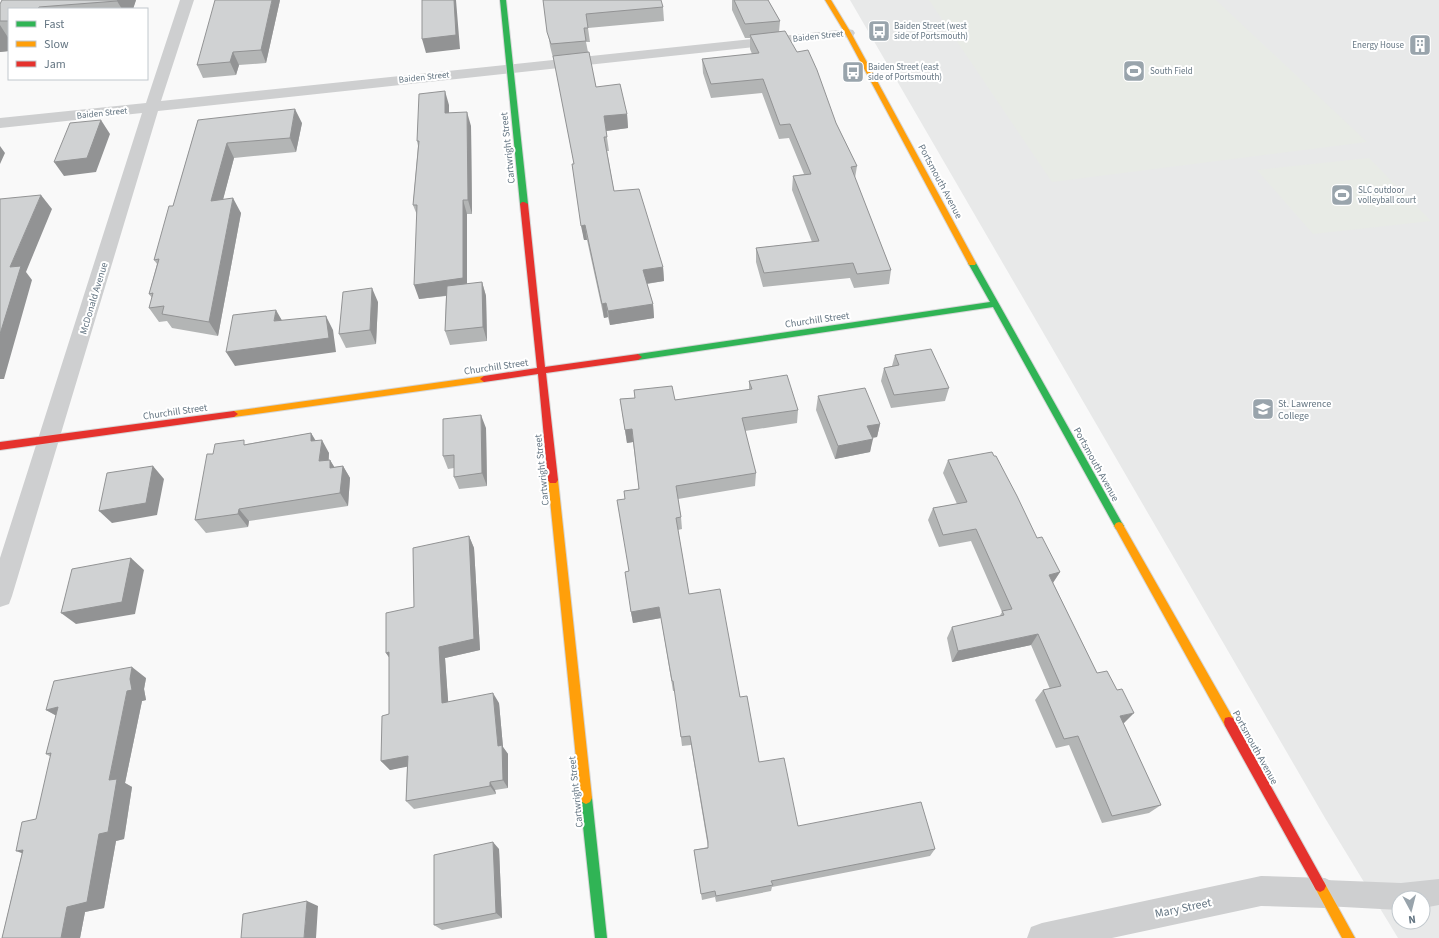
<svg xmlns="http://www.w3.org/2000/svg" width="1439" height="938" viewBox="0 0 1439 938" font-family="'Source Sans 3',sans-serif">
<rect width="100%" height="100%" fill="#f9f9f9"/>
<!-- built -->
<path fill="#e8e9e9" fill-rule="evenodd" d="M850 0H1439V938H1398L1325 818ZM1399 898H1423V922H1399Z"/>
<!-- green -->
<path fill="#e8ebe6" d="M929 0H1216L1367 142 1052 182Z
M1369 158 1431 221 1313 234 1257 170Z"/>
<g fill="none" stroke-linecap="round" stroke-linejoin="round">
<!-- fast casing -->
<g stroke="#d5d6d7" stroke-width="2">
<path id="fast" d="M500 0H506L528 204 524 206 520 204Z
M972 260 976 263 1122 523 1124 526 1122 529 1119 530 1116 529 993 307 638 360 634 357 638 354 990 302 968 263Z
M586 792 590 794 592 798 607 938H595L580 798 582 794Z"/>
</g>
<!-- slow casing -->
<g stroke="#d5d6d7" stroke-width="2">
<path id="slow" d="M825 0H831L851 33 976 263 975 265H969L968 263 845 33Z
M484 376 488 379 484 382 234 417 230 414 234 411Z
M553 476 556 477 558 480 592 798 590 802 586 804 582 802 580 798 548 480 550 477Z
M1119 522 1122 523 1233 718 1234 722 1233 726 1229 727 1225 726 1116 529 1114 526 1116 523Z
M1320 880 1324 882 1355 938H1342L1314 886 1316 882Z"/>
</g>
<!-- jam casing -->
<g stroke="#d5d6d7" stroke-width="2">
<path id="jam" d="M522 202H524L528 204 545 367 638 354 642 357 638 360 546 373 558 480 556 483H550L548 480 538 374 484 382 480 379 484 376 537 368 520 204Z
M234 411 238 414 234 417 0 450V442Z
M1229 717 1233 718 1324 882 1326 886 1324 890 1320 892 1316 890 1225 726 1224 722 1225 718Z"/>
</g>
<!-- lane -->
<path fill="#cecfd0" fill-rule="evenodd" d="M1439 879V905L1423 908V898H1399V910L1325 906 1315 903 1312 893 1315 883 1325 880 1401 883Z"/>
<!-- street -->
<path fill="#cecfd0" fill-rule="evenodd" d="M180 0H194L161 101 848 29 853 30 855 33 853 36 848 37 158 111 12 596 9 604 0 607V558L142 113 0 128V118L146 103Z
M1261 876 1325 878 1335 883 1340 893 1335 903 1325 908 1261 906 1112 938H1027L1031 927 1042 923Z"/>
<!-- fast -->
<use href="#fast" fill="#30b455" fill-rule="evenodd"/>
<!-- slow -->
<use href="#slow" fill="#ff9f0a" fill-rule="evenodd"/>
<!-- jam -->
<use href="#jam" fill="#e5322d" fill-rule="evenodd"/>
</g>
<!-- wall -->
<path fill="#b3b5b5" d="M136 0 133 9H9V51L0 52V4Z
M280 0 266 63 239 65 236 75 203 78 197 65Z
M543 0 663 7 664 21 588 28 590 42H586L588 52 596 87 627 114 628 128 606 131 609 151H607L614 191 663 267 664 281 647 284 653 304 654 318 610 325 608 317 604 318 587 240H584L572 164H574L554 58H553L550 46Z
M732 0H768L780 21 779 32 836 123 857 166 855 178 891 270 889 284 854 288 850 278 763 287 756 262V248L812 242 792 190 793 176 804 174 789 138 779 139 762 93 711 98 703 73 702 59 752 54 750 49V38H745L732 10Z
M449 105V113L471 126 472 214H467V284L482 282 486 296 487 341 450 345 445 331 446 296 419 299 417 215 413 205 418 146 417 141Z
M198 120 302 123 296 152 234 158 223 199 241 213 218 336 172 328 167 321 159 322 149 308 152 298 149 294 157 264 154 260 173 206Z
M378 302 376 344 346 348 339 334Z
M895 355 949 388 945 401 891 408 881 381 884 368 892 366Z
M749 381 798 410 797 423 745 431 756 473 755 486 678 499 681 517 682 529 678 530 689 594 740 697 759 762 798 826 935 849 930 856 772 887 771 891 716 902 715 897 702 900 694 850 708 847 691 745 682 746 675 691H673L661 618 633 623 631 612 625 499 639 489 633 442 627 443 620 399 635 398 634 390 675 400 749 390Z
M818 396 880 424 877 437 872 438 870 452 835 459 816 410Z
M486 428 487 486 459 489 454 477V468L448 469 443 456Z
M311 433 316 441 329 453V460H330L334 467 343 466 350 478 348 506 249 521 248 527 206 533 195 520 213 454 247 444Z
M948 460 1037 538 1060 572 1053 583 1097 673 1124 723H1123L1161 805 1149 813 1102 823 1069 745 1056 748 1035 700 1043 690 1050 689 1031 645 952 662 947 638 952 627 999 617 1002 612 971 541 939 547 928 520 933 508 957 504 943 473Z
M469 536 474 548 480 650 445 658 448 702 499 703 503 747 508 754V788L495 790 496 794 414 809 406 801 407 766 390 770 381 761 389 714V657L386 653 414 607Z
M146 678 144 689 146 700 142 701 125 783 132 787 124 839 116 841 104 908 85 912 80 938H2L22 853 36 819 51 757 46 754 56 715 46 710Z
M499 849 502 918 442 930 434 925Z"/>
<!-- shaded-wall -->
<path fill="#929394" d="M118 0H136L133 9H122L117 1Z
M272 0H280L266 63 261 50Z
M454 0H456L460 49 426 53 422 39Z
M0 25 9 39V51L0 52Z
M233 52 239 65 236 75 230 62Z
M445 91 449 105V128L445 113Z
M295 109 302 123 296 152 290 138Z
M467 112 471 126 472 214 468 200Z
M627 114 628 128 606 131 604 116Z
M101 120 110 134 96 172 64 176 54 162Z
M227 143 234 158 219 215 211 201Z
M0 146 5 153 0 164Z
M41 195 52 209 26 272 32 280 4 379H0V334L10 267Z
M233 198 241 213 218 336 209 322Z
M463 200 467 214V293L419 299 414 285Z
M585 225 587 240H584L581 226Z
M663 267 664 281 644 284 643 270Z
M482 282 486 296 487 341 483 327Z
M372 288 378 302 376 344 370 330Z
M606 303 608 317 604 318 602 304Z
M653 304 654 318 610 325 608 311Z
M276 310 284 324 274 321Z
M326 316 333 330 336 352 235 366 226 352Z
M481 415 486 428 487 486 482 473Z
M880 424 877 437 864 439 867 426Z
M632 429 633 442 627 443 625 430Z
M311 433 319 447 311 441Z
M873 439 870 452 835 459 838 446Z
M322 440 329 453 327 474 319 461Z
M330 460 338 473 330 468Z
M153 466 164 479 157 515 112 523 99 511Z
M343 466 350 478 348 506 340 493Z
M239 509 249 521 248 527 238 514Z
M469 536 474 548 480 650 445 658 449 713 442 703 439 647Z
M131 558 144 570 135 614 76 624 61 613Z
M1060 572 1052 584 1049 575Z
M659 607 661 618 633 623 631 612Z
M1038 634 1031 645 952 662 958 651Z
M389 652 393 663 386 653Z
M132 667 146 678 144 689 146 700 142 701 125 783 132 787 124 839 116 841 104 908 85 912 80 938H61L67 907 109 780Z
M493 693 499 703 503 747 508 754V788L503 780 498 746Z
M58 707 62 719 46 710Z
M1134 713 1124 723 1110 726 1120 716Z
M408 756 416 765 390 770 381 761Z
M490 782 495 790 496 794 490 786Z
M493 842 499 849 502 918 496 913Z
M23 850 35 858 16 851Z
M307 901 318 906 316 938H304Z"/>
<!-- building -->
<path fill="#d0d2d3" stroke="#929394" d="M2 0H118L117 1 39 7 38 9H9V21H0V4Z
M215 0H272L261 50 233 52 230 62 197 65Z
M422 0H454L456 35 422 39Z
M543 0H661L663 7 586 14 588 28H584L586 41 551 44 547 32Z
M734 0H768L780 21 745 24Z
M785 31 797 52 808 50 817 70 836 123 857 166 851 167 891 270 857 274 853 263 764 273 756 248 819 241 793 176 811 174 790 124 780 125 763 79 711 84 702 59 759 53 750 35Z
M589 52 596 87 620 84 627 114 604 116 607 137H604L614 191 639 189 663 267 643 270 653 304 608 311 606 303 602 304 585 225 581 226 572 164H574L553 56Z
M445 91V113L467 112 468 200H463V278L414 285 417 205H413L419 141H417L419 94Z
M295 109 290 138 227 143 211 201 233 198 209 322 162 314 164 306 149 308 153 293 149 294 159 259 154 260 169 206H173L198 120Z
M101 120 87 158 54 162 70 123Z
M41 195 10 267 21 266 0 334V199Z
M482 282 483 327 445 331 447 286Z
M372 288 370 330 339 334 343 292Z
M276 310 274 321 326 316 329 338 226 352 233 315Z
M931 349 949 388 894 395 884 368 899 365 895 355Z
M787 375 798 410 742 418 756 473 676 486 681 517 676 518 689 594 720 589 740 697 747 696 759 762 784 758 798 826 921 802 935 849 771 881 773 885 716 896 715 891 701 894 694 850 708 848V842L690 736 681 737 673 681H672L659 607 631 612 625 572 629 571 617 500 625 499 624 491 639 489 632 429 625 430 620 399 635 398 634 390 672 386 675 400 752 389 749 381Z
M865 388 880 424 867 426 873 439 838 446 818 396Z
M481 415 482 473 454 477V455L443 456V419Z
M311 433V441L322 440 319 461 330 460V468L343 466 340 493 239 509 238 514 195 520 207 454H213L215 444 244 440V445Z
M992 452 994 456H996L1017 496 1037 538 1042 537 1060 572 1049 575 1097 673 1107 671 1117 690 1122 689 1134 713 1120 716 1161 805 1112 816 1078 736 1064 739 1043 690 1061 686 1038 634 958 651 952 627 1004 615 1002 611 1012 609 976 529 943 535 933 508 967 502 948 460Z
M153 466 146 503 99 511 107 473Z
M469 536 474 639 439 647 442 703 493 693 498 746 502 745 503 780 490 782V786L406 801 408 756 381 761 382 716 389 714V652L386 653V613L414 607 413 548Z
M131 558 122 602 61 613 72 569Z
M132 667 130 679 132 690 127 691 109 780 117 779 108 832 99 834 87 902 67 907 61 938H2L23 850 16 851 22 822 36 819 51 753 46 754 58 707 46 710 54 681Z
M493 842 496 913 434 925V855Z
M307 901 304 938H241L243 914Z"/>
<!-- icons -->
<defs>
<g id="bus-square" transform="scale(1.15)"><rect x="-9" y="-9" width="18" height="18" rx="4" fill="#99a4ac" stroke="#fff"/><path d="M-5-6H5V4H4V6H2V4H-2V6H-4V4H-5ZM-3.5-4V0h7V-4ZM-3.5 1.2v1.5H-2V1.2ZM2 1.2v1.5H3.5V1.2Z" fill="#fff"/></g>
<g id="building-square" transform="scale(1.15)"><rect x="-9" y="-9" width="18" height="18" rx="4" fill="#99a4ac" stroke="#fff"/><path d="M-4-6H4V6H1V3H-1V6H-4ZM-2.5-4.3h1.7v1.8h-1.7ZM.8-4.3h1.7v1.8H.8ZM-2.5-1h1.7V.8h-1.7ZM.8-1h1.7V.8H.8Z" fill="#fff"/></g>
<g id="stadium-square" transform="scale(1.15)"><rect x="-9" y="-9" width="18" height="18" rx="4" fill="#99a4ac" stroke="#fff"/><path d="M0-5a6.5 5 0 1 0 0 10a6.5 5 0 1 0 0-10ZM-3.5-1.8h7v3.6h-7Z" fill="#fff"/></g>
<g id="university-square" transform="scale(1.15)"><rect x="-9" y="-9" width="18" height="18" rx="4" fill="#99a4ac" stroke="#fff"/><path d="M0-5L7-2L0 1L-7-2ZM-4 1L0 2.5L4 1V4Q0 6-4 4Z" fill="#fff"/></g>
</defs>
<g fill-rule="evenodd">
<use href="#bus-square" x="879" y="31"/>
<use href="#building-square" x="1420" y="45"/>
<use href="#stadium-square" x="1134" y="71"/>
<use href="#bus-square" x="853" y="72"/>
<use href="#stadium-square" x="1342" y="195"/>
<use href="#university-square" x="1263" y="409"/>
</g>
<g text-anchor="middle" stroke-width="4" stroke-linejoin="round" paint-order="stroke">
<!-- far-poi labels -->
<g font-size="9" fill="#657683" stroke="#fff" text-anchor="start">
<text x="894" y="29">Baiden Street (west<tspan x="894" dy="10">side of Portsmouth)</tspan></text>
<text x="1404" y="48" text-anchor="end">Energy House</text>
<text x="868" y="70">Baiden Street (east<tspan x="868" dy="10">side of Portsmouth)</tspan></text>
<text x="1150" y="74">South Field</text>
<text x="1358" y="193">SLC outdoor<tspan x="1358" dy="10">volleyball court</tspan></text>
</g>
<!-- far-street labels -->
<g font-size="9" fill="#657683" stroke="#fff">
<text transform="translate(818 36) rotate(-6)" y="3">Baiden Street</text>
<text transform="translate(424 77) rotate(-6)" y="3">Baiden Street</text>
<text transform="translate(102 113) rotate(-6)" y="3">Baiden Street</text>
</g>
<!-- street labels -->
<g font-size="10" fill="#657683" stroke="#fff">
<text transform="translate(507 148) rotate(-96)" y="4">Cartwright Street</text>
<text transform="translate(941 181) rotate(62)" y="4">Portsmouth Avenue</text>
<text transform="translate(93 298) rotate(-73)" y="4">McDonald Avenue</text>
<text transform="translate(817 319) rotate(-8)" y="4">Churchill Street</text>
<text transform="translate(496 366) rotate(-8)" y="4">Churchill Street</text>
<text transform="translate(175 411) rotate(-8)" y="4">Churchill Street</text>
<text transform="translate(1097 464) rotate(61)" y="4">Portsmouth Avenue</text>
<text transform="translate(541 470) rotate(-96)" y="4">Cartwright Street</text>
<text transform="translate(1256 747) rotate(61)" y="4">Portsmouth Avenue</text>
<text transform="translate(575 792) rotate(-96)" y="4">Cartwright Street</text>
</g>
<!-- poi labels -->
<g font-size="10" fill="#657683" stroke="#fff" text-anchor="start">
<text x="1278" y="407">St. Lawrence<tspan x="1278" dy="12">College</tspan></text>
</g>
<!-- near-street labels -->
<g font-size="12" fill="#657683" stroke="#fff">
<text transform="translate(1183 908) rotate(-12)" y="4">Mary Street</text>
</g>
</g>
<!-- legend -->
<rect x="8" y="8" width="140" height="72" fill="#ffffff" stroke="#c1c8cd"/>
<rect x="16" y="21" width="20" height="6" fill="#30b455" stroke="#c1c8cd"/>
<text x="44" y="28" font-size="12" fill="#657683">Fast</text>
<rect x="16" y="41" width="20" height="6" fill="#ff9f0a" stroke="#c1c8cd"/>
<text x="44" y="48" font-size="12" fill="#657683">Slow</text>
<rect x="16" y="61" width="20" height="6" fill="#e5322d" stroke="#c1c8cd"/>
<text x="44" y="68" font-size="12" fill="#657683">Jam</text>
<!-- north arrow -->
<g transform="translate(1411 910) rotate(173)"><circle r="19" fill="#ffffff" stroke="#c1c8cd"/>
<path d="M0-3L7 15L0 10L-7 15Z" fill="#99a4ac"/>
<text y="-6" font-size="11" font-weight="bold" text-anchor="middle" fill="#657683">N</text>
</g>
</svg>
